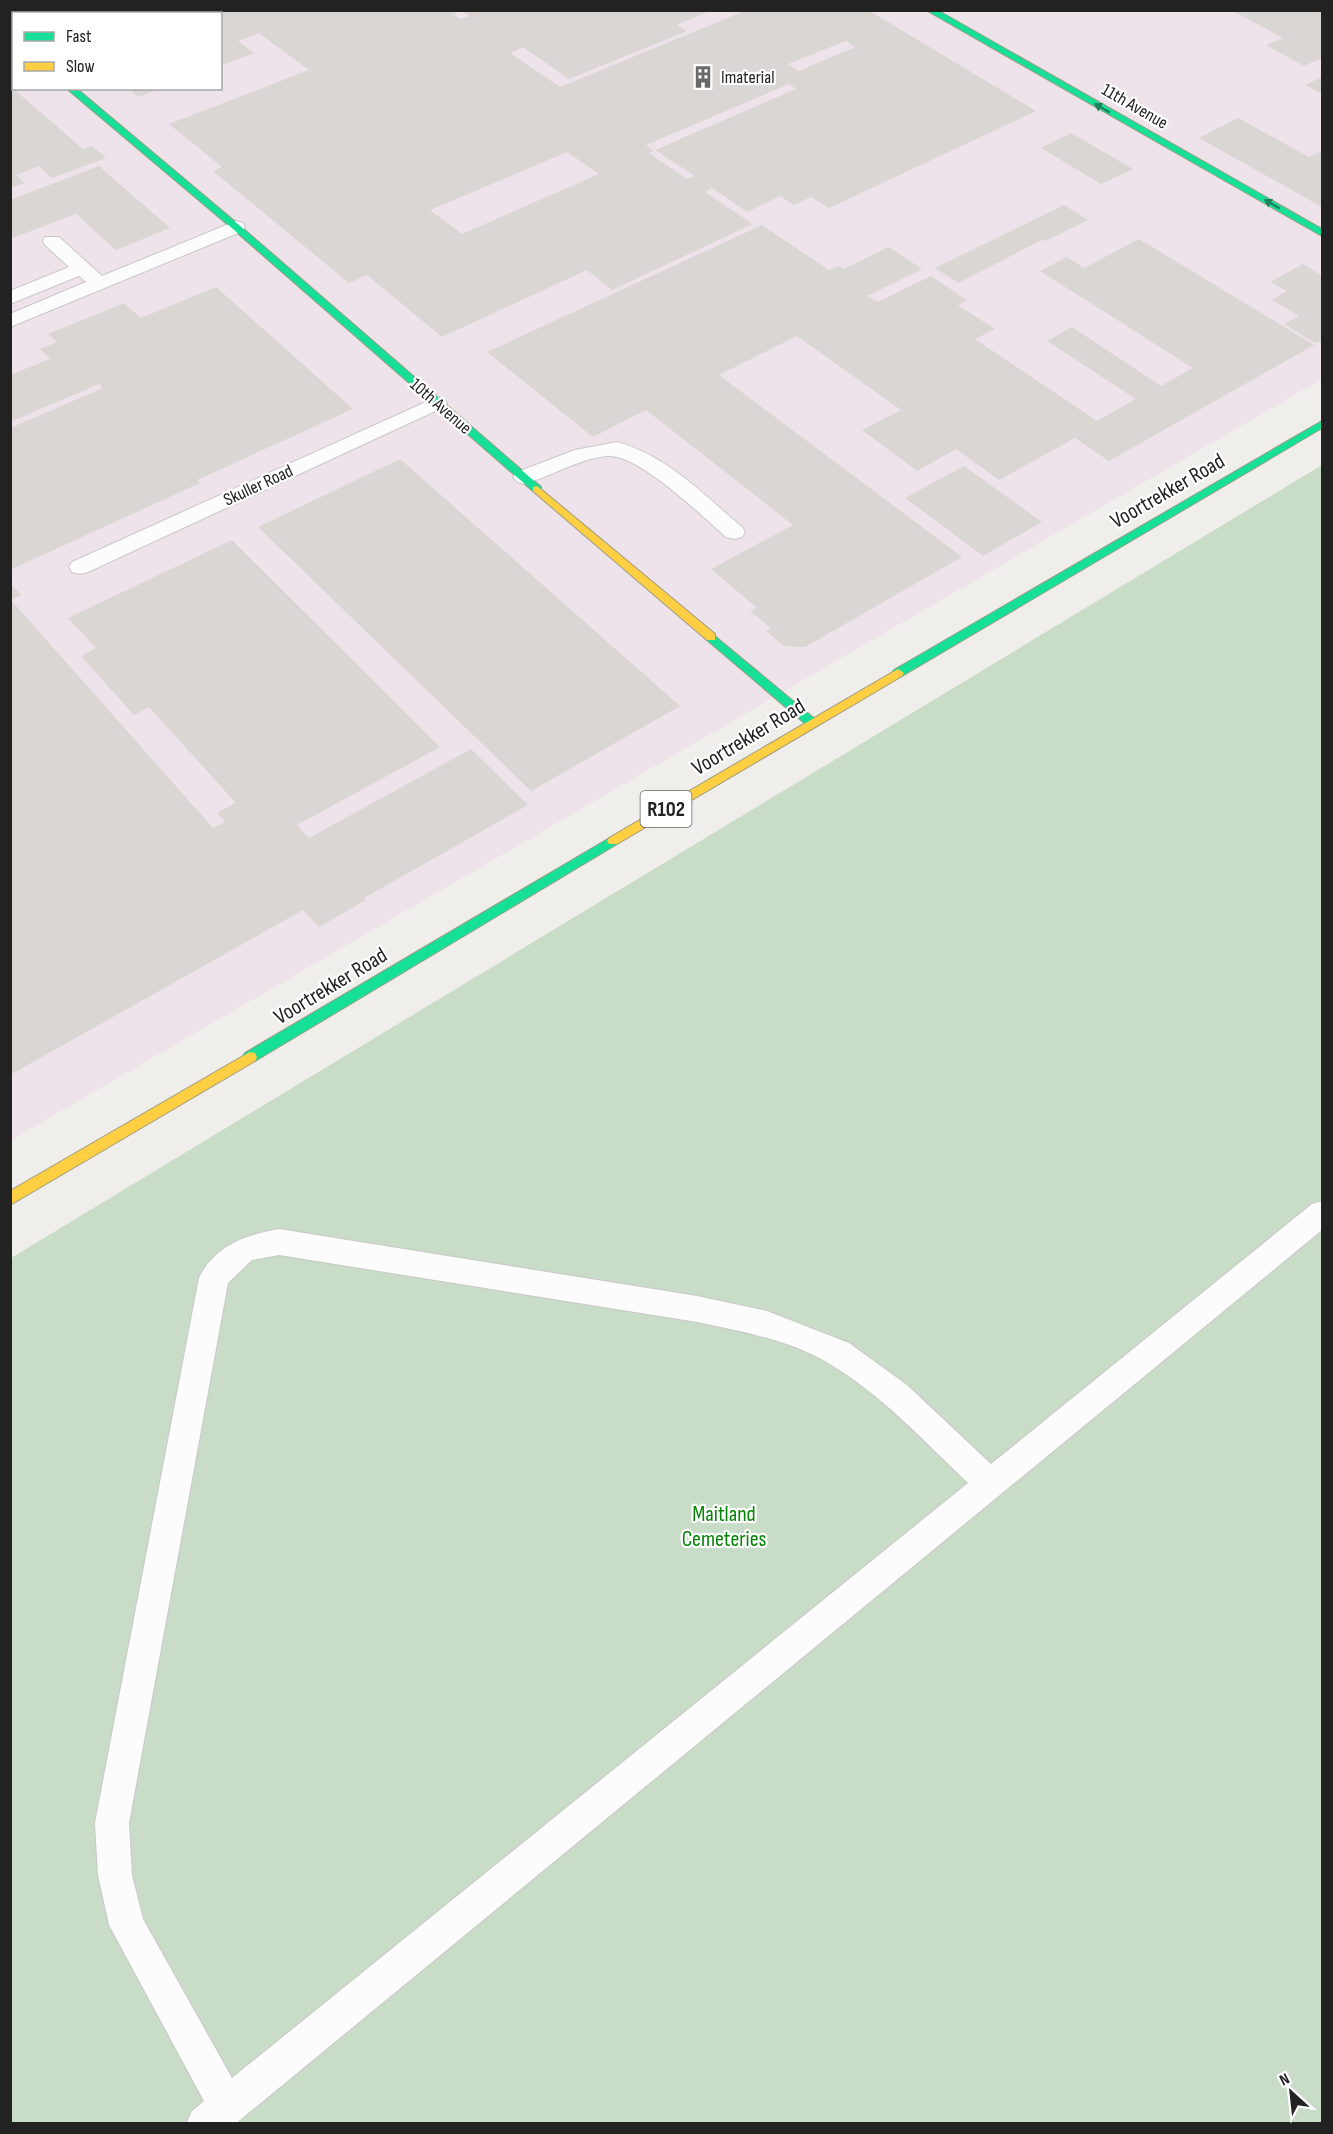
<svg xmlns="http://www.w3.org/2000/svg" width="1333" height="2134" viewBox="0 0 1333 2134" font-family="'Sofia Sans Condensed',sans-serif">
<rect width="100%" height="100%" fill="#f0eeeb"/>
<!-- industrial -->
<path fill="#eee3ea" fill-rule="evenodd" d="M11 11H1322V379L11 1140ZM14 14H220V88H14Z"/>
<!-- cemetery -->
<path fill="#c8dcc8" d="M1322 465V2123L11 2124V1258Z"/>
<!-- building -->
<path fill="#d9d6d3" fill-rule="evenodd" d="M34 10H453L457 13 454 15 460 19 469 16 461 10H712L677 25 687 31 569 79 523 47 510 53 560 87 747 10H868L1036 111 829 208 811 197 794 205 780 196 747 212 712 188 705 192 753 224 612 290 587 270 442 337 367 275 349 283 213 171 222 167 169 124 309 70 259 33 238 41 254 53 220 66V14H37ZM846 41 855 47 799 71 788 64ZM789 84 796 89 655 150 695 176 687 179 649 153 654 151 646 145ZM567 152 599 174 462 234 430 210Z
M1231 10H1322V58L1304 66 1266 45 1283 38Z
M1322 77V92L1320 93 1305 85Z
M10 86 83 149 92 146 106 158 52 178 39 166 16 175 25 183 10 188Z
M129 88H159V89L138 97Z
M1238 118 1309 157 1322 151V207L1199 138Z
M1071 133 1133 169 1101 184 1041 148Z
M99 166 170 228 116 250 76 214 10 239V200Z
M1064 205 1088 220 1046 241 1044 239 958 283 935 268Z
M762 225 829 270 838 266 843 269 889 247 922 269 867 296 878 302 931 276 967 300 958 305 995 329 975 339 1097 421 1136 399 1047 341 1072 327 1161 386 1193 368 1040 271 1067 257 1084 268 1139 239 1314 345 1109 461 1075 438 999 480 956 449 917 471 862 430 901 410 797 336 719 375 962 557 805 647 784 646 766 631 771 628 750 611 757 608 711 569 793 525 646 410 593 437 487 352Z
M1303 264 1322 276V343L1319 341 1315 343 1284 324 1299 316 1272 300 1287 291 1270 282Z
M216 287 353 409 197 480 200 483 10 570V428L103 388 99 384 10 422V375L50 359 40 349 57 342 48 334 124 303 141 318Z
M400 459 680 706 531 791 258 527Z
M964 466 1042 522 983 556 905 498Z
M232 540 440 747 297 825 309 838 471 749 528 805 364 898 366 900 319 927 303 910 10 1075V583L21 595 11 600 213 828 225 822 217 813 236 803 149 707 134 715 81 656 96 648 68 618Z"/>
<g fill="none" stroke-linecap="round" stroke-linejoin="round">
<!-- lane casing -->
<g stroke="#c9c8c7" stroke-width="2">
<path id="lane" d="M236 221 243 223 245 227 243 231 10 327V314L86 282 79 276 10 304V291L69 267 45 245 43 241 45 237H59L102 276Z
M437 397 444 399 447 403 444 407 88 572 80 574 72 572 69 567 72 562Z
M617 442C666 455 704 495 742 527L745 532 742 537 734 539 726 537C702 516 638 453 607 456 578 459 552 476 524 484L517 482 513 477 517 472 575 450Z
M1322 1201V1230L240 2120 235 2124H186L192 2111 204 2101 109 1925 98 1875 95 1823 199 1278C215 1245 246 1235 279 1229L697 1296 767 1311 849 1343 907 1385 991 1464 1312 1204ZM279 1255 697 1322C740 1331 790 1340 828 1363 881 1394 924 1441 968 1483L232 2078 143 1919 132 1875 129 1823 228 1283 252 1260Z"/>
</g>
<!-- street casing -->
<g stroke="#c9c8c7" stroke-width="2">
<path id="street" d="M10 33 14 34V47L10 46Z"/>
</g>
<!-- fast casing -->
<g stroke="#9b9c81" stroke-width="2">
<path id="fast" d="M926 10H937L1322 229V236Z
M66 88H76L239 225 541 487V491H533L233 229Z
M1322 421V428L902 676H894L892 673 894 670Z
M711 633 816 720 818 723 816 726H808L707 640 705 637Z
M613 836 617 838 619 841 617 844 255 1061H245L243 1057 245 1053Z"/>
</g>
<!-- slow casing -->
<g stroke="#9b9c81" stroke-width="2">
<path id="slow" d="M537 486 715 634V640H707L533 491V487Z
M898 669 904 673 902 676 617 844H609L607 841 609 838Z
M250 1052 255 1053 257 1057 255 1061 10 1205V1191Z"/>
</g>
<!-- lane -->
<use href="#lane" fill="#fdfcfc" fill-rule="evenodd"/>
<!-- street -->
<use href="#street" fill="#fdfcfc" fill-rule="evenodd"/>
<!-- fast -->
<use href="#fast" fill="#16e098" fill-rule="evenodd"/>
<!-- slow -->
<use href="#slow" fill="#ffcf43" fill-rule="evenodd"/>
</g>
<!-- one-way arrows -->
<defs><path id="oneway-solid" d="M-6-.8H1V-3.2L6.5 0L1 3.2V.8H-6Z" transform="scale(1.5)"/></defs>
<g fill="#1c815d">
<use href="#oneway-solid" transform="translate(1102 108) rotate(-150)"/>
<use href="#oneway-solid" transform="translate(1272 204) rotate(-150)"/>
</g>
<!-- icons -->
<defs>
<g id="building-bare" transform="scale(1.8)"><path d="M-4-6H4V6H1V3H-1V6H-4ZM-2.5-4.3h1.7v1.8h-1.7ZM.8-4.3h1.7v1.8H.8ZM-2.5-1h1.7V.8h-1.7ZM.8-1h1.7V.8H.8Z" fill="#6a6968" stroke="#fff" stroke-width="2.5" paint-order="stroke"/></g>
</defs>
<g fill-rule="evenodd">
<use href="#building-bare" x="703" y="77"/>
</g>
<g text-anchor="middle" stroke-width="4.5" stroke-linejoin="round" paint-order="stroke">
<!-- far-poi labels -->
<g font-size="18" fill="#222" stroke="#fff" text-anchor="start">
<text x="721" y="83">Imaterial</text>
</g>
<!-- far-street labels -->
<g font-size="18" fill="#222" stroke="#fff">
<text transform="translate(1135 106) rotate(30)" y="6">11th Avenue</text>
<text transform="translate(441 406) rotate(41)" y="6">10th Avenue</text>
<text transform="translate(258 485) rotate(-25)" y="6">Skuller Road</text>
</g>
<!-- shield labels -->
<rect fill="#fff" stroke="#646464" stroke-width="1.5" x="640.5" y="791" width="51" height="36" rx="4.5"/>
<g font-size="21" font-weight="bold" fill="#222">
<text x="666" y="816">R102</text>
</g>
<!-- street labels -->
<g font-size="22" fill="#222" stroke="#fff">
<text transform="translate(1167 490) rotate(-30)" y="8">Voortrekker Road</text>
<text transform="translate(748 736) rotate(-31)" y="8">Voortrekker Road</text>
<text transform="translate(330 985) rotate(-31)" y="8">Voortrekker Road</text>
</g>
<!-- park labels -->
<g font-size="22" fill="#068506" stroke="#fff">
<text x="724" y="1521">Maitland<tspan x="724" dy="25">Cemeteries</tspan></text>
</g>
</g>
<!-- border -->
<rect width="1333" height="2134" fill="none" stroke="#222222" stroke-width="24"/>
<!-- legend -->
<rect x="12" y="12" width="210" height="78" fill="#ffffff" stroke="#a7a7a7" stroke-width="1.5"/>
<rect x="24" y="32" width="30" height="9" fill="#16e098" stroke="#a7a7a7" stroke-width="1.5"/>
<text x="66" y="42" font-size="18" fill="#222222">Fast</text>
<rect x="24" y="62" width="30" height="9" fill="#ffcf43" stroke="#a7a7a7" stroke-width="1.5"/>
<text x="66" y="72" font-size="18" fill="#222222">Slow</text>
<!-- north arrow -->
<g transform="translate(1291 2092) rotate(333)" stroke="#ffffff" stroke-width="4.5" paint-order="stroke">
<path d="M0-4.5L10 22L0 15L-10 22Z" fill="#222222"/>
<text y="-9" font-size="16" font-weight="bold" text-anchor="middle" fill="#222222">N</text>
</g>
</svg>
